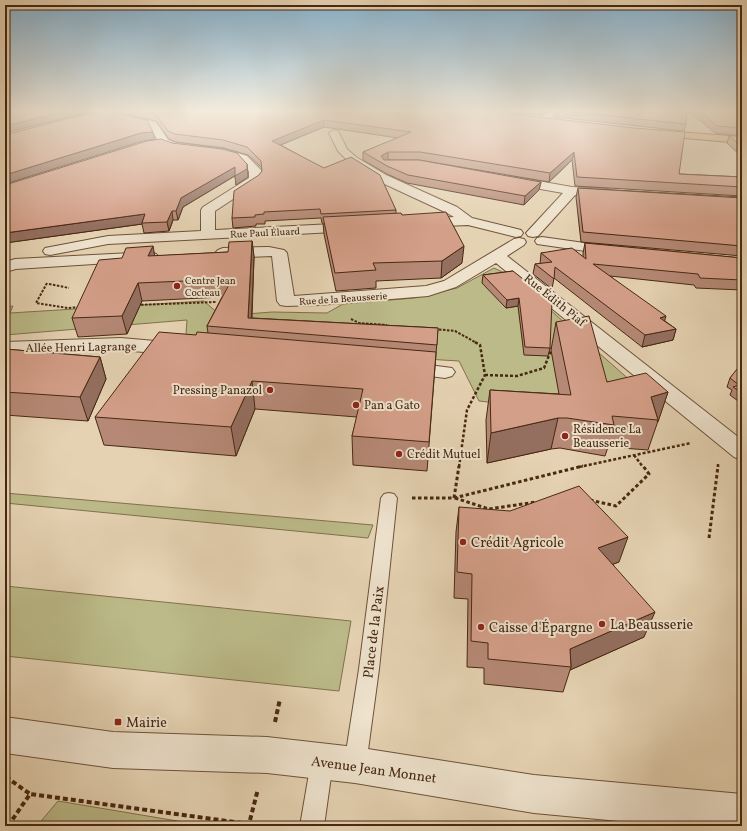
<svg xmlns="http://www.w3.org/2000/svg" width="747" height="831" viewBox="0 0 747 831" font-family="Vollkorn,serif">
<rect width="100%" height="100%" fill="#e5d2b2"/>
<filter id="stains"><feTurbulence type="fractalNoise" baseFrequency=".005" numOctaves="4"/><feColorMatrix values="0 0 0 0 .2 0 0 0 0 .09 0 0 0 0 .02 0 0 0 .5 -.17"/></filter>
<radialGradient id="worn" r=".72"><stop offset=".6" stop-color="#630" stop-opacity="0"/><stop offset="1" stop-color="#630" stop-opacity=".3"/></radialGradient>
<!-- green -->
<path fill="#bbba88" stroke="#81714c" d="M494 268 513 277 641 390 531 407 479 401 459 361 209 346 186 334 187 320 5 335V307L13 306 10 313 204 301 221 316 272 312 327 313 343 304 414 298 457 288Z
M5 493 373 525 368 538 5 503Z
M5 586 351 621 339 691 5 656Z
M58 801 207 826H37Z"/>
<g fill="none" stroke-linecap="round" stroke-linejoin="round">
<!-- lane casing -->
<g stroke="#6e5239" stroke-width="2">
<path id="lane" d="M389 493 394 494 397 498 379 669 366 765 363 773 355 776 347 773 344 765 359 669 381 498 384 494Z
M322 751 330 754 333 762 324 826H300L311 762 314 754Z"/>
</g>
<!-- street casing -->
<g stroke="#6e5239" stroke-width="2">
<path id="street" d="M555 110H566L542 122 539 123 534 120Z
M119 113 156 122 168 140 176 143 224 149 247 156 261 170V179L259 182 215 211V230L353 223 358 224 360 227 358 230 353 231 108 244 50 255 45 254 43 251 45 248 108 236 201 231V210L203 207 249 178V171L239 160 223 155 174 149 160 144 149 126 116 118 114 116 116 114Z
M334 130 338 131 347 149 356 157 386 175 457 207 472 218 521 230 523 233 521 236 516 237 468 225 421 227 416 226 414 223 416 220 421 219 454 217 447 213 378 181 348 161 338 151 329 133Z
M510 176 572 187 607 189 611 190 613 193 611 196 607 197 575 195 538 236 533 237 528 236 526 233 563 193 506 183 504 180 506 177Z
M542 237 613 247 618 248 620 251 618 254 613 255 537 244 535 241 537 238Z
M519 238 524 239 526 242 524 245 507 256 742 440V460L734 457 496 263 456 287 428 296 319 305 286 306 280 305 277 301 272 256 223 258 218 256 215 253 218 250 223 248 269 247 284 250 287 253 294 296 426 286 444 281 514 239Z
M151 252 156 254 159 257 156 260 16 269 5 272V262L15 259Z
M121 338 178 343 185 345 188 349 185 353 178 355 121 350 5 354V342Z
M406 362 452 368 455 372 452 376 445 378 399 372 396 368 399 364Z
M5 717 113 732 267 737 355 747 534 775 742 794V826H672L534 813 355 783 267 773 113 768 5 753Z"/>
</g>
<!-- secondary casing -->
<g stroke="#472811" stroke-width="2">
<path id="secondary" d="M104 110H117L116 112 78 122 73 119 75 117Z"/>
</g>
<!-- primary casing -->
<g stroke="#472811" stroke-width="2">
<path id="primary" d="M654 130 742 137V143L650 135 649 133Z"/>
</g>
<!-- path-far3 -->
<path stroke="#472811" stroke-width="2" stroke-dasharray="2.5 1.5" stroke-linecap="butt" d="M47 283 36 303 68 308 80 307
M49 284 69 288
M137 305 216 302
M351 319 359 323 387 325
M435 329 455 331 475 342"/>
<!-- path-far2 -->
<path stroke="#472811" stroke-width="2.5" stroke-dasharray="3 2" stroke-linecap="butt" d="M485 375 517 376 544 368 552 348
M634 455 643 467
M459 467 467 410 485 375 480 345 473 341
M579 467 691 443
M718 467V464"/>
<!-- path-far1 -->
<path stroke="#472811" stroke-width="3" stroke-dasharray="3.5 2.5" stroke-linecap="butt" d="M412 498H454L459 466
M454 498 583 466
M455 498 489 509 536 502
M590 500 616 506 649 474 643 466
M709 538 718 466"/>
<!-- path -->
<path stroke="#472811" stroke-width="4" stroke-dasharray="5 3" stroke-linecap="butt" d="M275 722 280 699
M5 778 9 779 30 794
M8 826 30 794 249 824 258 789"/>
<!-- lane -->
<use href="#lane" fill="#eee2cd" fill-rule="evenodd"/>
<!-- street -->
<use href="#street" fill="#eee2cd" fill-rule="evenodd"/>
<!-- secondary -->
<use href="#secondary" fill="#eee2cd" fill-rule="evenodd"/>
<!-- primary -->
<use href="#primary" fill="#e2b979" fill-rule="evenodd"/>
</g>
<!-- wall -->
<path fill="#b68976" stroke="#472811" d="M117 110H478L679 174 742 177V196L575 186 572 160 549 182 419 160H388L541 182 539 190 524 205 407 183 387 174 363 160V152L398 138 324 127 281 145 396 210V214L402 215 462 263 441 278 376 281V288L336 291 324 234 323 223H322L321 218 265 221V224H256V226L233 228 232 218 262 171V168L248 155 224 148 176 142 169 139 156 121 118 112Z
M492 110H552L540 115Z
M556 110 686 124 684 131 555 117Z
M688 110H742V136L715 133Z
M729 136H742V157L727 143Z
M172 143 247 164 248 177 236 185 235 176 183 207 178 220H173L169 231 144 233 142 224 5 243Z
M578 188 742 197V256L581 242 576 197Z
M252 241 254 257 252 318 438 328 427 471 353 465 352 436 357 417 255 409 236 456 104 445 95 417 196 335 208 333 207 326 222 297 142 301 127 334 78 337 72 318 122 258 155 256 228 252Z
M585 243 742 258V290L696 288 694 285 610 276 665 321 676 329 673 340 642 347 554 278 552 289 533 274 535 264H540L541 253 583 257V253Z
M513 271 550 348 548 356 524 355 518 306 506 308 482 283 483 275Z
M556 322 607 382 668 392 648 450 608 447 605 456 560 448 551 449 487 463 486 420 490 390 559 394 551 350Z
M5 349 100 357 106 379 88 421 5 415Z
M742 364V404L730 395 732 390 727 387 730 378Z
M459 507 619 562 613 564 644 637 570 670 563 692 484 684V668L467 667 468 599 454 598 456 532Z"/>
<!-- shaded-wall -->
<path fill="#946f60" stroke="#472811" d="M70 110H98L5 133V126Z
M541 110H552L540 115Z
M324 120V127L273 148 272 141Z
M153 132 155 139 143 141 5 184V175L141 133Z
M388 152V160L382 163 381 156Z
M574 152 572 160 549 182 550 173Z
M247 164 248 177 236 185 235 176Z
M235 167 236 175 183 207 178 220 176 211 181 198Z
M541 182 539 190 524 205 525 196Z
M172 211 173 220 169 231 167 222Z
M145 214 142 223V224L5 243V233Z
M252 241 254 257 251 329 248 318Z
M153 246 156 263 148 256Z
M464 246 462 263 441 278 442 261Z
M138 283 142 301 127 334 122 316Z
M519 298 518 306 506 308 507 300Z
M666 316 663 327 660 318Z
M676 329 673 340 642 347 645 335Z
M100 357 106 379 88 421 80 397Z
M252 381 255 409 236 456 231 427Z
M668 392 658 422H657L658 420 651 397Z
M558 418 551 449 487 463 491 433Z
M628 537 619 562 590 573 598 548Z
M655 612 644 637 570 670 571 667 570 649Z"/>
<!-- building -->
<path fill="#d49f89" stroke="#472811" d="M5 110H70L5 126Z
M100 110 147 120 153 132 141 133 5 175V135Z
M137 110H478L634 128 685 132 679 174 742 177V187L577 177 574 152 550 173 420 152H388L381 156 384 160H419L541 182 525 196 408 175 387 166 363 152 411 132 324 120 272 141 324 168 351 157 380 175 396 210 321 214 320 209 264 212V214L255 215V217L232 218 234 191 259 175 262 171 261 161 247 147 223 140 175 134 168 131 155 114Z
M556 110H687L686 124Z
M698 110H742V128L717 126Z
M729 136H742V147Z
M161 139 172 143 222 149 237 153 247 164V169L235 176V167L181 198 176 211H172L167 222 142 223 145 214 5 233V185L147 141Z
M578 188 742 198V246L583 232Z
M446 212 464 246 442 261 373 263 376 270 335 273 323 217 401 213 402 215Z
M252 241 248 318 438 328 437 345 207 326 232 279 138 283 122 316 72 318 99 260 122 258 126 248 153 246 148 256 228 252 229 242Z
M585 243 742 258V280L700 278 698 274 593 264 666 316 660 318 676 329 645 335 555 267 554 279 535 264 552 262 541 253 572 248 586 259Z
M513 271 552 302 550 348 525 347 519 298 507 300 483 275Z
M589 316 607 382 646 373 668 392 651 397 658 420 612 416 614 425 567 418H558L491 433 490 390 571 395 556 322Z
M159 332 196 335 197 332 436 352 429 442 352 436 363 389 252 381 231 427 95 417Z
M5 349 100 357 80 397 5 392Z
M741 364H742V393L733 387 739 385 730 378Z
M579 486 628 537 598 548 655 612 570 649 571 667 488 659V643L471 641 472 574 457 572 459 507 510 511Z"/>
<!-- sky -->
<linearGradient id="sky" x2="0" y2="1"><stop stop-color="#87b5d3"/><stop offset="0.49" stop-color="#f3ebdc"/><stop offset="1" stop-color="#f3ebdc" stop-opacity="0"/></linearGradient>
<rect width="747" height="226" fill="url(#sky)"/>
<!-- markers -->
<g fill="#8f2418" stroke="#eee2cd" stroke-width="1.5">
<circle cx="177" cy="286" r="4"/>
<circle cx="270" cy="390" r="4"/>
<circle cx="356" cy="405" r="4"/>
<circle cx="565" cy="436" r="4"/>
<circle cx="399" cy="454" r="4"/>
<circle cx="463" cy="542" r="4"/>
<circle cx="602" cy="624" r="4"/>
<circle cx="481" cy="627" r="4"/>
<rect x="114" y="718" width="8" height="8" rx="2"/>
</g>
<g text-anchor="middle" stroke-width="4" stroke-linejoin="round" paint-order="stroke">
<!-- far-street labels -->
<g font-size="10" fill="#472811" stroke="#eee2cd">
<text transform="translate(265 232) rotate(-3)" y="4">Rue Paul Éluard</text>
<text transform="translate(343 298) rotate(-4)" y="4">Rue de la Beausserie</text>
</g>
<!-- far-poi labels -->
<g font-size="10" fill="#472811" stroke="#eee2cd" text-anchor="start">
<text x="185" y="284">Centre Jean<tspan x="185" dy="12">Cocteau</tspan></text>
</g>
<!-- street labels -->
<g font-size="12" fill="#472811" stroke="#eee2cd">
<text transform="translate(555 300) rotate(39)" y="4">Rue Édith Piaf</text>
<text transform="translate(81 347) rotate(-1)" y="4">Allée Henri Lagrange</text>
</g>
<!-- poi labels -->
<g font-size="12" fill="#472811" stroke="#eee2cd" text-anchor="start">
<text x="262" y="394" text-anchor="end">Pressing Panazol</text>
<text x="364" y="409">Pan a Gato</text>
<text x="573" y="433">Résidence La<tspan x="573" dy="14">Beausserie</tspan></text>
<text x="407" y="458">Crédit Mutuel</text>
</g>
<!-- near-poi labels -->
<g font-size="14" fill="#472811" stroke="#eee2cd" text-anchor="start">
<text x="471" y="547">Crédit Agricole</text>
<text x="610" y="629">La Beausserie</text>
<text x="489" y="632">Caisse d'Épargne</text>
<text x="126" y="727">Mairie</text>
</g>
<!-- near-street labels -->
<g font-size="14" fill="#472811" stroke="#eee2cd">
<text transform="translate(373 632) rotate(-83)" y="5">Place de la Paix</text>
<text transform="translate(374 769) rotate(8)" y="5">Avenue Jean Monnet</text>
</g>
</g>
<!-- margin -->
<rect width="747" height="831" fill="none" stroke="#e5d2b2" stroke-width="20"/>
<rect x="6" y="6" width="735" height="819" fill="none" stroke="#472811" stroke-width="2"/>
<rect x="10" y="10" width="727" height="811" fill="none" stroke="#472811"/>
<rect width="100%" height="100%" filter="url(#stains)"/>
<rect width="100%" height="100%" fill="url(#worn)"/>
</svg>
